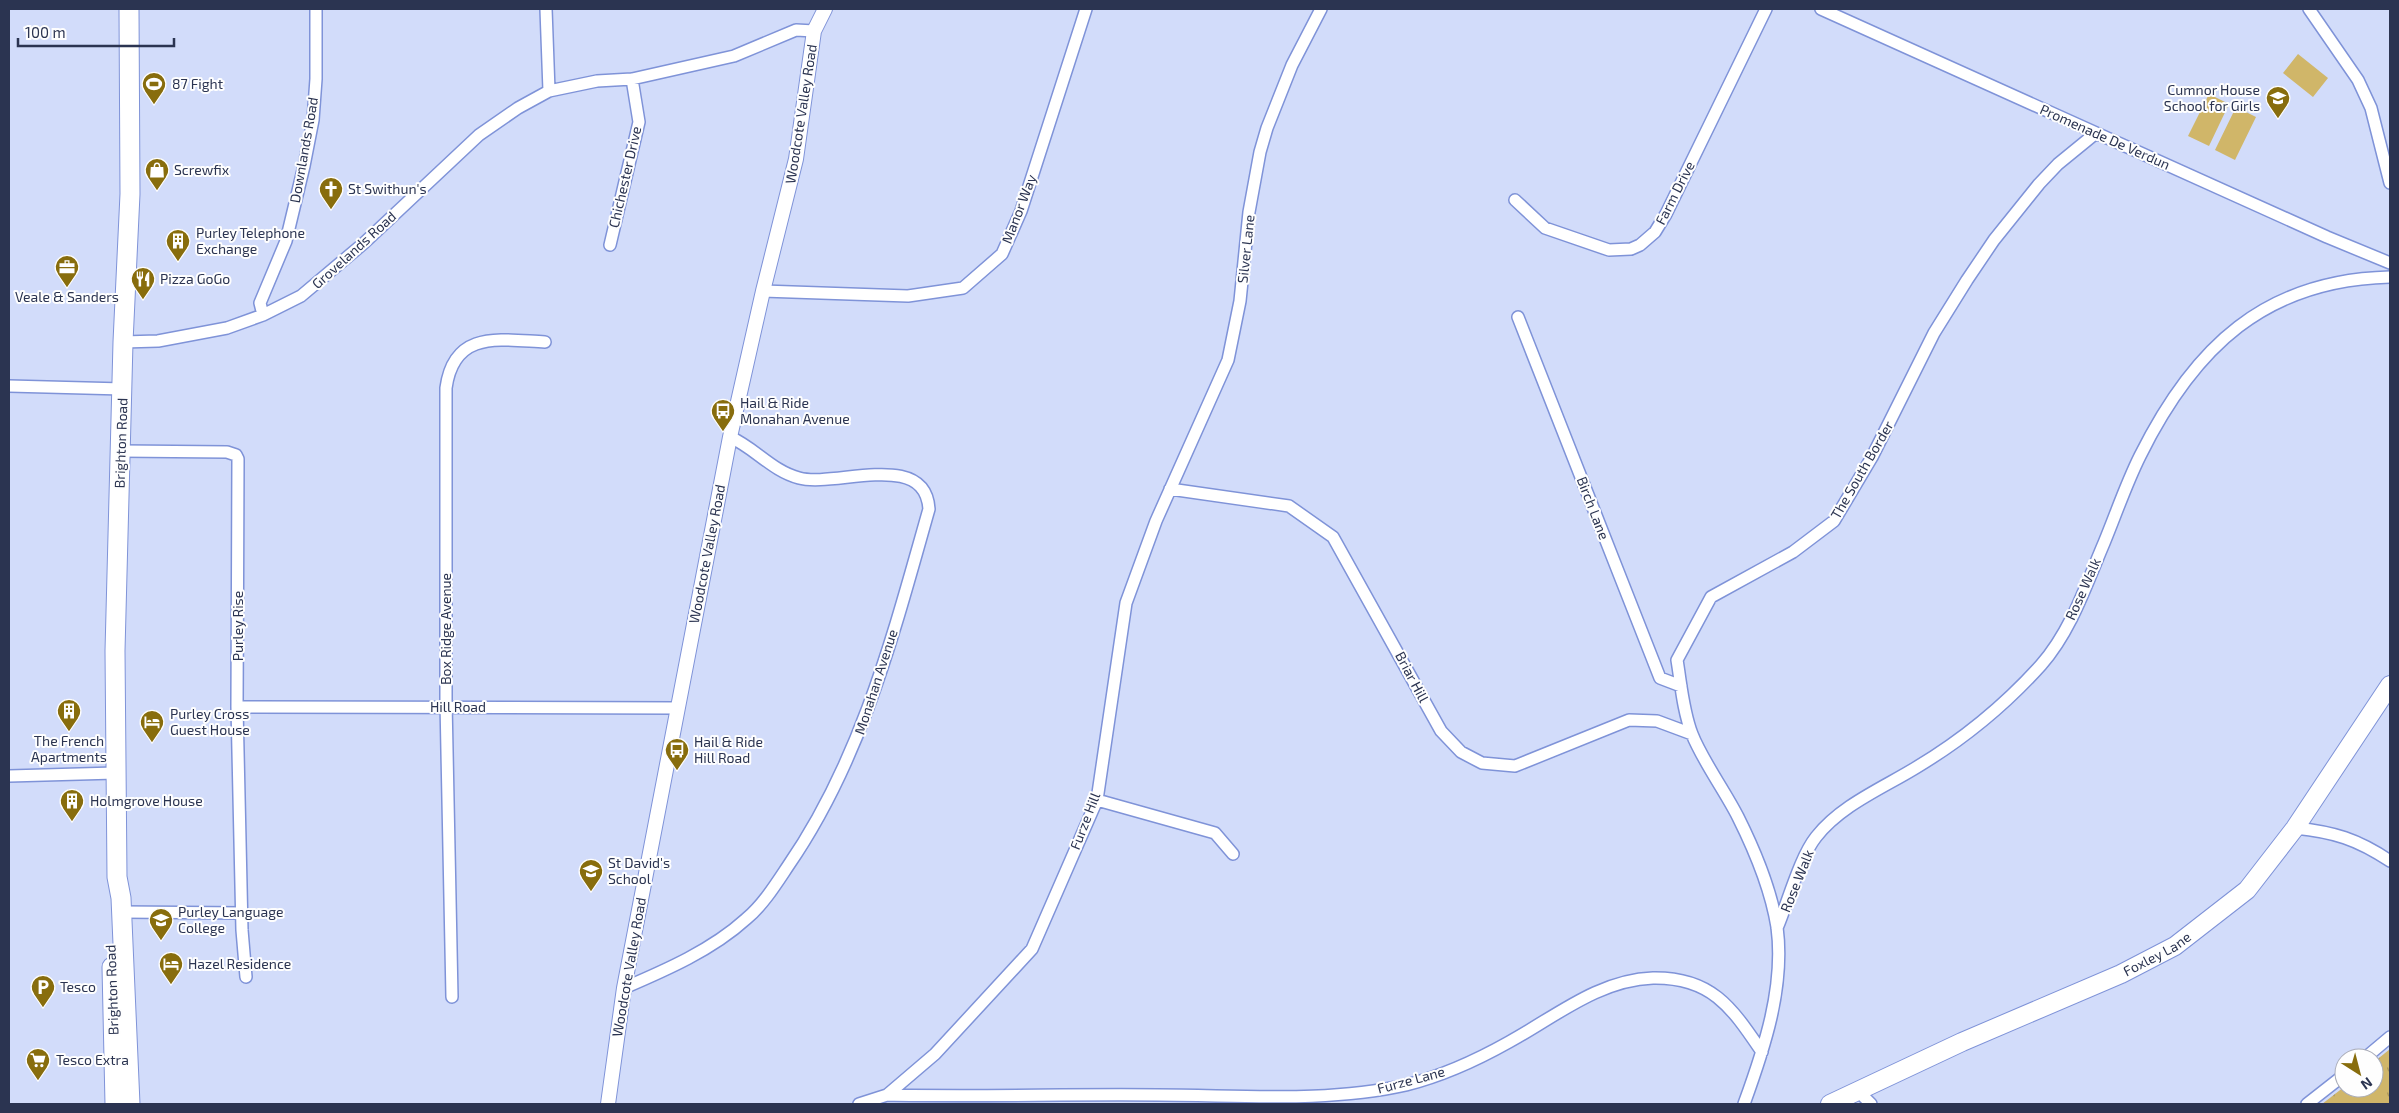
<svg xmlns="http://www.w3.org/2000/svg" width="2399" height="1113" viewBox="0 0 2399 1113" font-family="'Exo 2',sans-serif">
<defs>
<pattern id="grass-tufts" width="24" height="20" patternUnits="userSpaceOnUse" patternTransform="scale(1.25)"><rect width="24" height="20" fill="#d0b669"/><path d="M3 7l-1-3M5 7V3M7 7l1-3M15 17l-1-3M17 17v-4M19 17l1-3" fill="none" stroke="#a99559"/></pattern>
</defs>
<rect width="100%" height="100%" fill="#d2dcfa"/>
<!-- grass -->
<path fill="url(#grass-tufts)" d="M2390 1049V1104H2322L2344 1087 2374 1088V1062Z"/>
<!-- pitch -->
<path fill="#d0b669" d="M2298 54 2328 78 2313 97 2283 73Z
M2209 94 2229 104 2209 146 2188 136Z
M2236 107 2256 117 2235 160 2215 150Z"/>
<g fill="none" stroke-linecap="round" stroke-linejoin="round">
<!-- minor casing -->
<g stroke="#7f93d8" stroke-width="14">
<path id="minor" d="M546 9 549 91
M1821 9 2327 237 2390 263
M2309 9 2358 80 2371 108 2390 183
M1515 200 1545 228 1609 250 1631 249 1640 245 1655 232 1666 214 1766 9
M610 245 639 122 632 79
M763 291 908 296 963 288 1002 254 1021 211 1086 9
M263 315 260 303 286 241 304 166 313 120 316 79V9
M1518 317 1660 678 1681 686
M123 342 158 341 227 328 263 315 301 296 364 243 479 135 518 108 549 91 597 81 632 79 734 56 796 30 814 31
M9 386 123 389
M121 451 227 452 236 455 238 459 237 707 242 930 246 977
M1170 489 1289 506 1333 537 1441 731 1461 752 1482 763 1515 766 1629 720 1657 721 1692 734
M237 707 678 708
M9 776 115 773
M1097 800 1215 833 1233 854
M2295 828C2334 832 2357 839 2390 861
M122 912 242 913
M1777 928C1788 902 1800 857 1816 837 1841 805 1883 788 1917 767 1962 740 2005 705 2041 665 2071 631 2086 585 2104 543 2116 514 2126 484 2140 456 2194 347 2265 280 2390 277
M624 988C666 970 712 950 746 919 763 905 776 884 788 866 862 759 894 632 929 509 925 449 835 488 799 478 772 471 755 448 730 437
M452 997 446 702V388C454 329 501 340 545 342
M2365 1058 2390 1037
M1858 1091 1871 1104
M887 1095 935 1054 1032 949 1097 800 1126 603 1156 521 1228 360 1240 301 1249 212 1260 152 1267 128 1292 65 1321 9
M859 1104 887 1095C977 1097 1068 1094 1158 1095 1240 1095 1326 1103 1406 1085 1442 1076 1477 1060 1509 1042 1555 1017 1598 980 1653 978 1712 977 1732 1008 1762 1052
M1744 1104C1764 1049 1785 987 1777 927 1771 889 1755 851 1738 817 1725 791 1702 760 1692 734 1683 711 1681 684 1677 660L1711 597 1793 552 1834 521 1872 457 1934 333 1967 280 1994 240 2039 184 2058 164 2096 133
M2307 1104 2344 1075"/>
</g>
<!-- tertiary casing -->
<g stroke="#7f93d8" stroke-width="16">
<path id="tertiary" d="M608 1104 624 988 730 437 763 291 796 159 814 31 825 9"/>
</g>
<!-- primary casing -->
<g stroke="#7f93d8" stroke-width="20">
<g id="primary">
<path id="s1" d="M1830 1104 1962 1042 2121 974 2175 946 2247 890 2295 828 2390 685"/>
</g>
</g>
<!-- trunk casing -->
<g stroke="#7f93d8" stroke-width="21">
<path id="trunk" d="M129 9 130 194 123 342 115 651 117 877 121 898 130 1104
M112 967 115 1104"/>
</g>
<!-- minor -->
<use href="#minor" stroke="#fff" stroke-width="11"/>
<!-- tertiary -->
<use href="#tertiary" stroke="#fff" stroke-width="14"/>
<!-- primary -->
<use href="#primary" stroke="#fff" stroke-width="18"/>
<!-- trunk -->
<use href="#trunk" stroke="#fff" stroke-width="19"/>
</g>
<!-- icons -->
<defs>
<g id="stadium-pin" transform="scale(1.25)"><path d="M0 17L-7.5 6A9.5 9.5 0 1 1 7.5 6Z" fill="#886d0d" stroke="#fefefe"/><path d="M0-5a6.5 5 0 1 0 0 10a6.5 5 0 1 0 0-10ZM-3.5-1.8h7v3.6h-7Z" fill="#fff"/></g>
<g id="school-pin" transform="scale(1.25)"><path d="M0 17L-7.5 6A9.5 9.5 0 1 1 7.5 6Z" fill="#886d0d" stroke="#fefefe"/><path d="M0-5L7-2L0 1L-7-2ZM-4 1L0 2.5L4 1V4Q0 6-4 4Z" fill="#fff"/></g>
<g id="shop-pin" transform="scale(1.25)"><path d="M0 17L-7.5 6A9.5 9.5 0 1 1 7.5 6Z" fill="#886d0d" stroke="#fefefe"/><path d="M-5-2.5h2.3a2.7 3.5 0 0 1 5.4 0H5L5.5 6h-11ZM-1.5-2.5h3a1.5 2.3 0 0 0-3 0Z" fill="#fff"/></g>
<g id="church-pin" transform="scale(1.25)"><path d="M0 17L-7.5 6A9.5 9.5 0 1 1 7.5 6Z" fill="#886d0d" stroke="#fefefe"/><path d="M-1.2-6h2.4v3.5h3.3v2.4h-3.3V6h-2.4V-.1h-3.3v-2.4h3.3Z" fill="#fff"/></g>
<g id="building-pin" transform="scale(1.25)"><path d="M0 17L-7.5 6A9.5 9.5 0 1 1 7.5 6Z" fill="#886d0d" stroke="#fefefe"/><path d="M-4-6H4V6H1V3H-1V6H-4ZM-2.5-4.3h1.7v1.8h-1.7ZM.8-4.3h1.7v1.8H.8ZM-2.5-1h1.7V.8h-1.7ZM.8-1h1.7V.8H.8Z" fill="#fff"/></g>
<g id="office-pin" transform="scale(1.25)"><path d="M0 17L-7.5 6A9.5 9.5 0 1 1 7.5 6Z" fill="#886d0d" stroke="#fefefe"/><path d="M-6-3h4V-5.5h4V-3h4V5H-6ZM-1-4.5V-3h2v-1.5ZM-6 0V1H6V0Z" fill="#fff"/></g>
<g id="restaurant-pin" transform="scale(1.25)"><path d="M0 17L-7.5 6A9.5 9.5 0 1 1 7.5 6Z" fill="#886d0d" stroke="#fefefe"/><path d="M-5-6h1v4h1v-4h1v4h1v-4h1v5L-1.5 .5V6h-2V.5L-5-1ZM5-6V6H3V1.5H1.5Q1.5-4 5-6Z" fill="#fff"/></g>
<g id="bus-pin" transform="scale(1.25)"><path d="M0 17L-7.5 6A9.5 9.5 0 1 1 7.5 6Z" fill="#886d0d" stroke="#fefefe"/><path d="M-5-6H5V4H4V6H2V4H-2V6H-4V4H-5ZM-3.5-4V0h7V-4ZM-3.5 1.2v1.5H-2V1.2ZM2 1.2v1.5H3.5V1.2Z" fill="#fff"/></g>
<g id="hotel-pin" transform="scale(1.25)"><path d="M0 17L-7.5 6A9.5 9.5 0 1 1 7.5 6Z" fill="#886d0d" stroke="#fefefe"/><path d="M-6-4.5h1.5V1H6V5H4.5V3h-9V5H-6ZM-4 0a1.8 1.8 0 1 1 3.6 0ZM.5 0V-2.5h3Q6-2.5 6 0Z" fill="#fff"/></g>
<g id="university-pin" transform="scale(1.25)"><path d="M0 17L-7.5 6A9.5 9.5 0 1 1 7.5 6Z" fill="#886d0d" stroke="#fefefe"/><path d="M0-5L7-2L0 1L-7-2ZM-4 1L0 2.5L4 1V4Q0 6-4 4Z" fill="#fff"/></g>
<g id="parking-pin" transform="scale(1.25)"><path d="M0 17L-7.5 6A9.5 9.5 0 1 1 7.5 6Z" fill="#886d0d" stroke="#fefefe"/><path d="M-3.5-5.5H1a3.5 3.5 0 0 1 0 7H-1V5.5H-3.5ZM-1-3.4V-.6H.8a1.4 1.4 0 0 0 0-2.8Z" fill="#fff"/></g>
<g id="supermarket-pin" transform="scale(1.25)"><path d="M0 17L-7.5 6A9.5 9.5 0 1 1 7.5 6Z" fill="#886d0d" stroke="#fefefe"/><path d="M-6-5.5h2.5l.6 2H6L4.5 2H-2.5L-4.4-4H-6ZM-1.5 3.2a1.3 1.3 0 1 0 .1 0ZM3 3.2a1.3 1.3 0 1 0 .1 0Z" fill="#fff"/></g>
</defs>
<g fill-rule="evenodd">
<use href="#stadium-pin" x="154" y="84"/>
<use href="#school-pin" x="2278" y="98"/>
<use href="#shop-pin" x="157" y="170"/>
<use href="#church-pin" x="331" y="189"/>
<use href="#building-pin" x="178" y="241"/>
<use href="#office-pin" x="67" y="267"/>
<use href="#restaurant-pin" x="143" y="279"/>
<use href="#bus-pin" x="723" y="411"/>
<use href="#building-pin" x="69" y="711"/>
<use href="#hotel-pin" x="152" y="722"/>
<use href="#bus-pin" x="677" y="750"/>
<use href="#building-pin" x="72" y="801"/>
<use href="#school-pin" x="591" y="871"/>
<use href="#university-pin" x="161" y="920"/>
<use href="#hotel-pin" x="171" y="964"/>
<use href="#parking-pin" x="43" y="987"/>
<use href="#supermarket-pin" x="38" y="1060"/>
</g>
<g text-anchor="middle" stroke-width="4" stroke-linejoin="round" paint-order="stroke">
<!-- poi labels -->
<g font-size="14" fill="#2b3451" stroke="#fefefe" text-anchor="start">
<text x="172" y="89">87 Fight</text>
<text x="2260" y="95" text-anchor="end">Cumnor House<tspan x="2260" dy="16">School for Girls</tspan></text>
<text x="174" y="175">Screwfix</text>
<text x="348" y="194">St Swithun's</text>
<text x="196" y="238">Purley Telephone<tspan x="196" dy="16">Exchange</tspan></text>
<text x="160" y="284">Pizza GoGo</text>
<text x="67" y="302" text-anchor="middle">Veale &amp; Sanders</text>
<text x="740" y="408">Hail &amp; Ride<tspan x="740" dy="16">Monahan Avenue</tspan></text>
<text x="170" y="719">Purley Cross<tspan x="170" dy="16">Guest House</tspan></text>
<text x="69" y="746" text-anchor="middle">The French<tspan x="69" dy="16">Apartments</tspan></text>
<text x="694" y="747">Hail &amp; Ride<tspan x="694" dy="16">Hill Road</tspan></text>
<text x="90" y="806">Holmgrove House</text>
<text x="608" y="868">St David's<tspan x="608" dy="16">School</tspan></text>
<text x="178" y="917">Purley Language<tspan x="178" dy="16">College</tspan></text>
<text x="188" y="969">Hazel Residence</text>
<text x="60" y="992">Tesco</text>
<text x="56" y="1065">Tesco Extra</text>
</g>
<!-- street labels -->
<g font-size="14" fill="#2b3451" stroke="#fefefe">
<text transform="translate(801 114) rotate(-81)" y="5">Woodcote Valley Road</text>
<text transform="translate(2105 137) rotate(24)" y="5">Promenade De Verdun</text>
<text transform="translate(304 150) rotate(-80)" y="5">Downlands Road</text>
<text transform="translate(625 177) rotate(-77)" y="5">Chichester Drive</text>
<text transform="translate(1675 193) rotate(-63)" y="5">Farm Drive</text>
<text transform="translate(1019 209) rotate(-69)" y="5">Manor Way</text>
<text transform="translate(1246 249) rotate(-84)" y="5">Silver Lane</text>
<text transform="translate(354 250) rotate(-42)" y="5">Grovelands Road</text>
<text transform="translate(121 443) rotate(-88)" y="5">Brighton Road</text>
<text transform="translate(1862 470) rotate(-60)" y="5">The South Border</text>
<text transform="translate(1593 508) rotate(69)" y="5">Birch Lane</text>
<text transform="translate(707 554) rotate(-79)" y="5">Woodcote Valley Road</text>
<text transform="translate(2083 589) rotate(-66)" y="5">Rose Walk</text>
<text transform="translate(238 626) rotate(-90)" y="5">Purley Rise</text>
<text transform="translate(446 629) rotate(-90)" y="5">Box Ridge Avenue</text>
<text transform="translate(1412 677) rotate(62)" y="5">Briar Hill</text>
<text transform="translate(876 682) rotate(-72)" y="5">Monahan Avenue</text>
<text x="458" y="712">Hill Road</text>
<text transform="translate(1085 821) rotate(-69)" y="5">Furze Hill</text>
<text transform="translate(1797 881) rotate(-68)" y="5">Rose Walk</text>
<text dy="5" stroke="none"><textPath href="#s1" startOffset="360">Foxley Lane</textPath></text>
<text transform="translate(629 967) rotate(-80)" y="5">Woodcote Valley Road</text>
<text transform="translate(112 990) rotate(-92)" y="5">Brighton Road</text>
<text transform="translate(1411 1080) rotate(-15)" y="5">Furze Lane</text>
</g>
</g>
<!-- border -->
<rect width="2399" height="1113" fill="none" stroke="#2b3451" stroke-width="20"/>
<!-- north arrow -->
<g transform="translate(2359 1073) rotate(144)"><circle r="24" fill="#fefefe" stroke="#aaadb9"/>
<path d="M0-4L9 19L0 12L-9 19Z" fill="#886d0d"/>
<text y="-8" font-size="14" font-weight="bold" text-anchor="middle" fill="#2b3451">N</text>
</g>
<!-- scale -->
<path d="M18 38v8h156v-8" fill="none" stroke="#2b3451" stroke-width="2.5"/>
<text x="25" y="38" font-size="15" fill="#2b3451" stroke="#fefefe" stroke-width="4" paint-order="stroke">100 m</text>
</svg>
